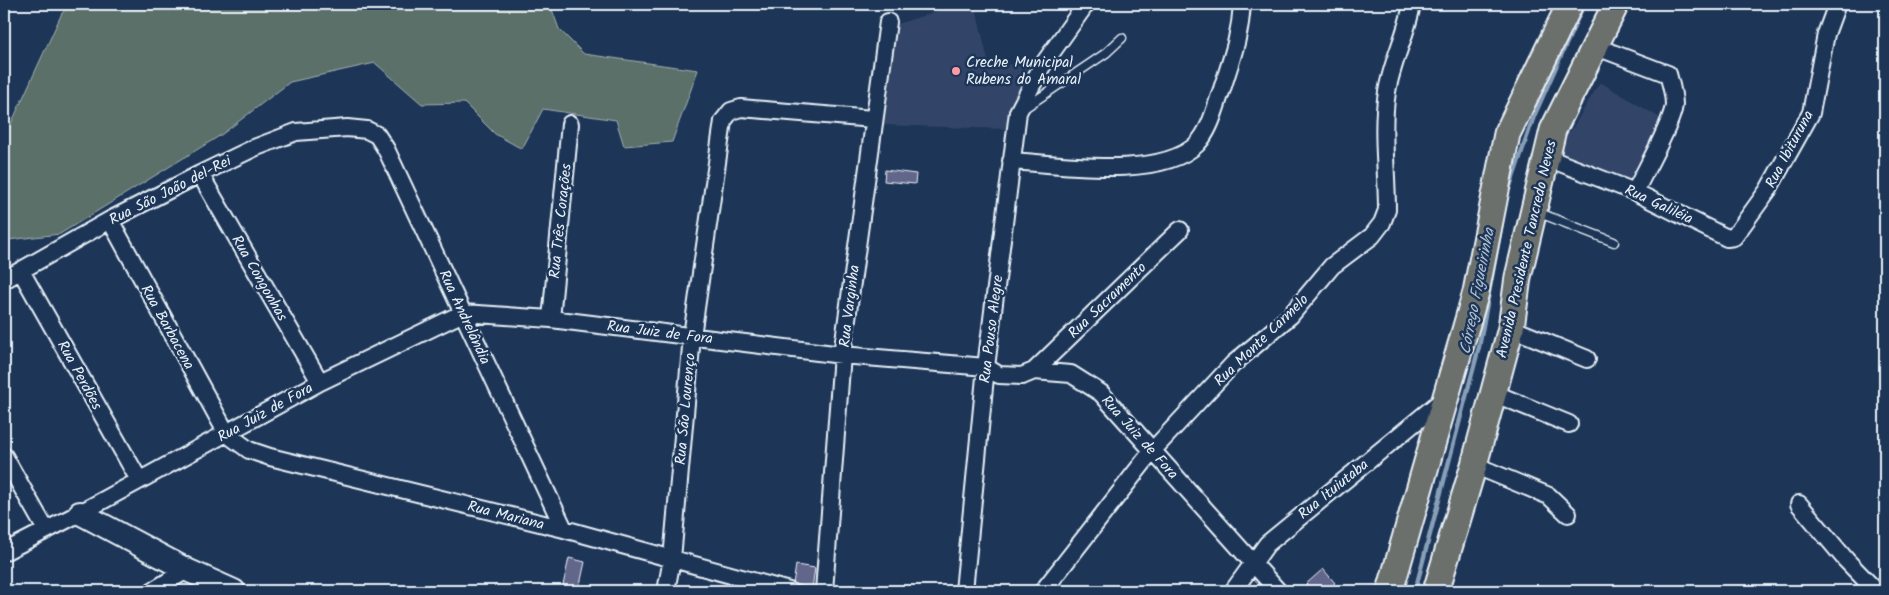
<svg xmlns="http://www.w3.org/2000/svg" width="1889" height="595" viewBox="0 0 1889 595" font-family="Kalam,sans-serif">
<rect width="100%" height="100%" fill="#1d3557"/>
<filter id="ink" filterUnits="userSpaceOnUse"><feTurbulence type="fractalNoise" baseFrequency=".02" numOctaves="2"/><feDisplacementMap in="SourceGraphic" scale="10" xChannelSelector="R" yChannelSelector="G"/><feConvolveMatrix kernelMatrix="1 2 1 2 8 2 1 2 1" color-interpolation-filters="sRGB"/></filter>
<g filter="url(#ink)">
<!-- built -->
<path fill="#324467" d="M960 4H975L989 65 1029 64 1011 112 1008 129 881 125 894 25Z
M1600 82 1662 119 1626 185 1553 152 1565 131 1570 132Z"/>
<!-- green -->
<path fill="#5c706b" stroke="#a2b0b2" d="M72 4H550L559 29 584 54 698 70 672 142 624 146 616 120 543 109 522 149 495 134 464 103 422 104 375 63 290 82 221 135 60 234 8 240 4 234V139L62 13Z"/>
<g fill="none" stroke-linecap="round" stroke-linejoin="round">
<!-- stream -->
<path stroke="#879fb8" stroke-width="4.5" d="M1507 195 1534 116 1584 4
M1415 591 1479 347 1502 222"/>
</g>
<!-- building -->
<path fill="#64668b" stroke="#e8f1f8" d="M885 170 916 174 915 184 884 181Z
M569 558 585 562 579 589 563 585Z
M796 565 815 568 812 588 793 584Z
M1323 569 1335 583 1326 591H1312L1306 584Z"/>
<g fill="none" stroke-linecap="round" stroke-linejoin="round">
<!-- lane casing -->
<g stroke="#e8f1f8" stroke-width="11">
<path id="lane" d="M1026 107 1106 53 1122 38
M1537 212 1614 242
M1877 591 1885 585"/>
</g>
<!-- street casing -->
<g stroke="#e8f1f8" stroke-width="20">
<path id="street" d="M1594 46 1668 74C1671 85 1674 94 1674 105 1672 124 1644 172 1635 192
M1545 157 1635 192 1727 238 1734 237 1768 190 1811 113 1826 34 1837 4
M1011 161C1059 164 1161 180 1197 144 1211 129 1215 108 1222 89 1232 57 1240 37 1242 4
M200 174 320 382
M110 220 227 434 249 450 270 457 564 529 789 591
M21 271 139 480
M4 280 110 220 200 174 254 148 296 132 347 128 367 130 377 135 386 149 564 529
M551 319 570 124
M1511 328 1587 359
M1034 371 1180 230
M1493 393 1569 424
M4 456 46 530
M1474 465 1549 496 1568 514
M1799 504 1846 560 1876 591
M4 552 80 513 320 382 463 313 551 319 842 355 986 367 999 375 1022 376 1034 371 1071 374 1101 393 1278 591
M152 591 187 570
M666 591 672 559 692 336 723 121 731 111 741 108 873 119
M824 591 842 355 888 22
M964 591 986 367 1018 112 1042 66 1086 4
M1043 591 1153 450 1233 364 1290 316 1332 266 1372 236 1382 223 1387 210C1387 171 1381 130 1387 92 1392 61 1407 34 1412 4
M1233 591 1267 544 1446 397"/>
</g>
<!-- secondary casing -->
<g stroke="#e8f1f8" stroke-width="26">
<path id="secondary" d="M80 513 187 570 234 591"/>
</g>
<!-- primary casing -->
<g stroke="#e8f1f8" stroke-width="29">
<path id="primary" d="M1390 591 1476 292 1507 134 1570 4
M1436 591 1474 465 1511 328 1518 277 1553 130 1616 4"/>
</g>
<!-- lane -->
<use href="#lane" stroke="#1d3557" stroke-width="8"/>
<!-- street -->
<use href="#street" stroke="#1d3557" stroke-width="16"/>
<!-- secondary -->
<use href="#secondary" stroke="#1d3557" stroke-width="22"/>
<!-- primary -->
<use href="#primary" stroke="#6c706d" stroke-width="25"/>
</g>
</g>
<!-- markers -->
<circle fill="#ff9aa2" stroke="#1d3557" stroke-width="2" cx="956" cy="71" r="5"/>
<g text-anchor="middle" stroke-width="5" stroke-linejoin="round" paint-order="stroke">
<!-- poi labels -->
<g font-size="15" fill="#e8f1f8" stroke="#1d3557" text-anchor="start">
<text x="966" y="67">Creche Municipal<tspan x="966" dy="17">Rubens do Amaral</tspan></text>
</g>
<!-- street labels -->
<g font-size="15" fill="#e8f1f8" stroke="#1d3557">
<text transform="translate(1789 149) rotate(-62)" y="5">Rua Ibituruna</text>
<text transform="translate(170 190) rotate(-27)" y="5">Rua São João del-Rei</text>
<text transform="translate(1659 204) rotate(25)" y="5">Rua Galiléia</text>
<text transform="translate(560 221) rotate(-84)" y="5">Rua Três Corações</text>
<text transform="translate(1526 249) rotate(-77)" y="5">Avenida Presidente Tancredo Neves</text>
<text transform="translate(260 278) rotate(60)" y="5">Rua Congonhas</text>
<text transform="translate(1107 300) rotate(-44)" y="5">Rua Sacramento</text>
<text transform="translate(849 306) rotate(-83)" y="5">Rua Varginha</text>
<text transform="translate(465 317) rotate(65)" y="5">Rua Andrelândia</text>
<text transform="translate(168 327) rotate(61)" y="5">Rua Barbacena</text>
<text transform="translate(991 329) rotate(-83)" y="5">Rua Pouso Alegre</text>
<text transform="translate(660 332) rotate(7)" y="5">Rua Juiz de Fora</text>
<text transform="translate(1261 340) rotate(-44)" y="5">Rua Monte Carmelo</text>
<text transform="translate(80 375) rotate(61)" y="5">Rua Perdões</text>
<text transform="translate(685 409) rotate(-85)" y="5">Rua São Lourenço</text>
<text transform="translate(265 412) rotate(-29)" y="5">Rua Juiz de Fora</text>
<text transform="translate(1140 437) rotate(48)" y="5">Rua Juiz de Fora</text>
<text transform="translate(1333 489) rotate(-39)" y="5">Rua Ituiutaba</text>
<text transform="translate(506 515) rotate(14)" y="5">Rua Mariana</text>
</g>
<!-- water labels -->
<g font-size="16" font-style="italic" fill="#b0c1d3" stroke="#1d3557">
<text transform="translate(1476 291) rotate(-79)" y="6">Córrego Figueirinha</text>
</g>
</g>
<!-- margin -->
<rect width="1889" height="595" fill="none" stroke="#1d3557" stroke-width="20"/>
<rect x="10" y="10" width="1869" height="575" fill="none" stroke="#e8f1f8" stroke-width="2" filter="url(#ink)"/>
</svg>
